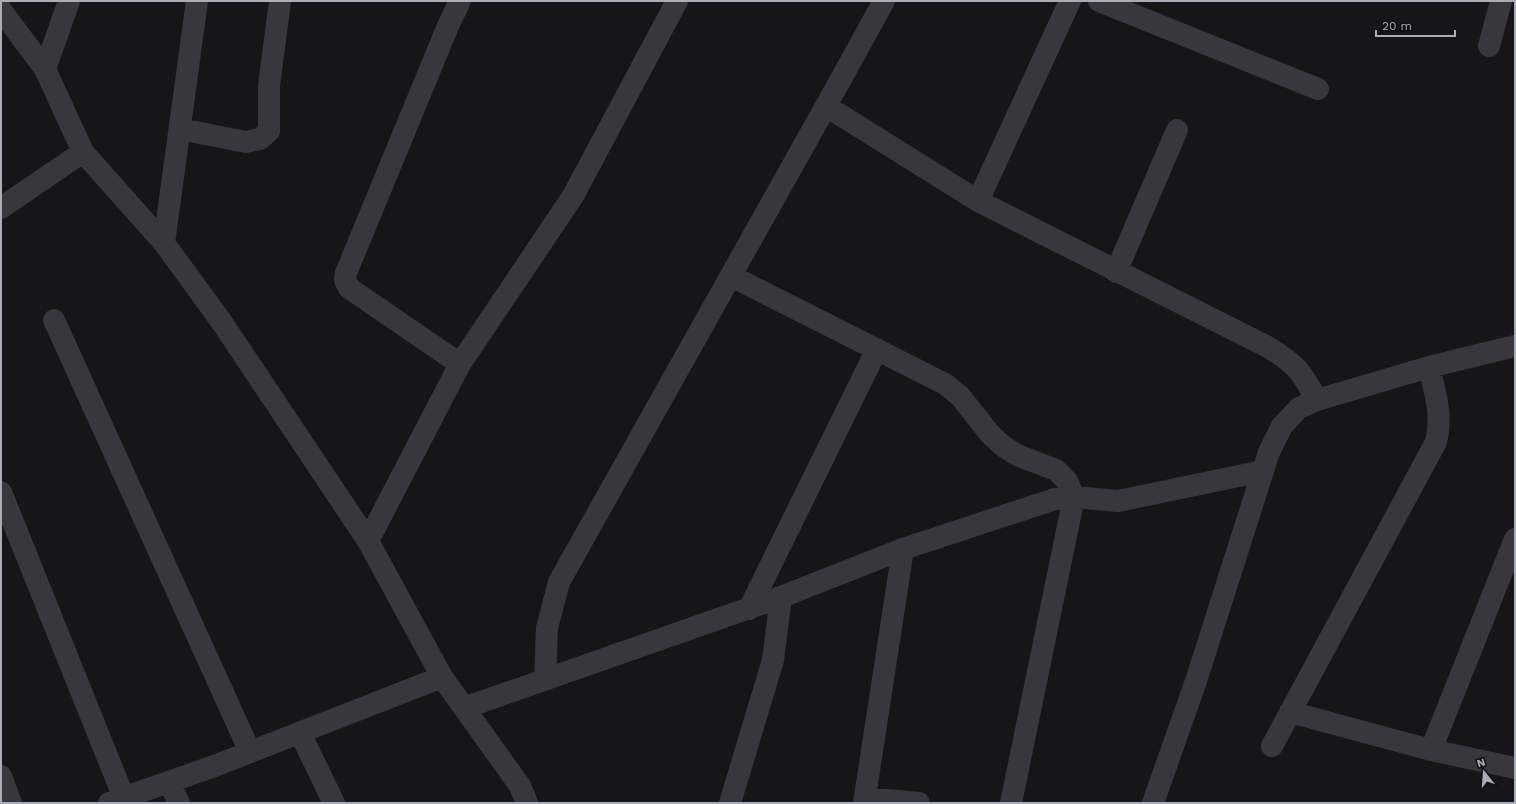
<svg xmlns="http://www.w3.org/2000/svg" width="1516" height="804" viewBox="0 0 1516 804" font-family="'Work Sans',sans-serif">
<rect width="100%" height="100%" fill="#161618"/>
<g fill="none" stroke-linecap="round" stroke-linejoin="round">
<!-- minor -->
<path stroke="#37383d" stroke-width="22" d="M460 1 448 26 346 273 345 280 349 288 460 364
M884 1 826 106 978 201 1070 1
M1099 1 1318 89
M1 10 45 69 83 152 164 243 221 321 368 541 442 677 520 786 527 803
M1489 46 1501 1
M45 69 69 1
M180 129 246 142 260 139 269 131V86L280 1
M978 201 1268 347C1297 365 1301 371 1317 400
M1 208 83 152
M164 243 197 1
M1116 272 1177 130
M731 276 945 384 960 396 990 434 1003 446 1017 455 1056 470 1067 481 1074 497 1011 803
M54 320 250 752
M1 492 124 798
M368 541 460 364 573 196 677 1
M749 609 877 349
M545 680 547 628 559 582 826 106
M464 708 781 597 903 549 1055 499 1074 497 1118 501 1263 471
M1290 712 1431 750 1515 768
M300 733 334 803
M1272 746 1436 442C1443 415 1435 393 1429 367
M1431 750 1515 539
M1 776 11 803
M169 782 179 803
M865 798 919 803
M109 803 217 765 442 677
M730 803 773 660 781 597
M864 803 903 549
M1153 803 1196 681 1269 452 1282 426 1299 408 1317 400 1429 367 1515 346"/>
</g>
<!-- border -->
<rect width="1516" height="804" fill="none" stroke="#a8adb8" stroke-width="4"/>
<!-- north arrow -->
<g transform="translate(1484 772) rotate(343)" stroke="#111113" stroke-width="3" paint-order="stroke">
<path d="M0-3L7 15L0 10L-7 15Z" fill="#a8adb8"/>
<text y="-6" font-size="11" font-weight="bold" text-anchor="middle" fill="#a8adb8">N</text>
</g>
<!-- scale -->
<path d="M1376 30v6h79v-6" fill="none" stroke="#a8adb8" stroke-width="2"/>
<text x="1382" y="30" font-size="12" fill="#a8adb8" stroke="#111113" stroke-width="3" paint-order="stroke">20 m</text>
</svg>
